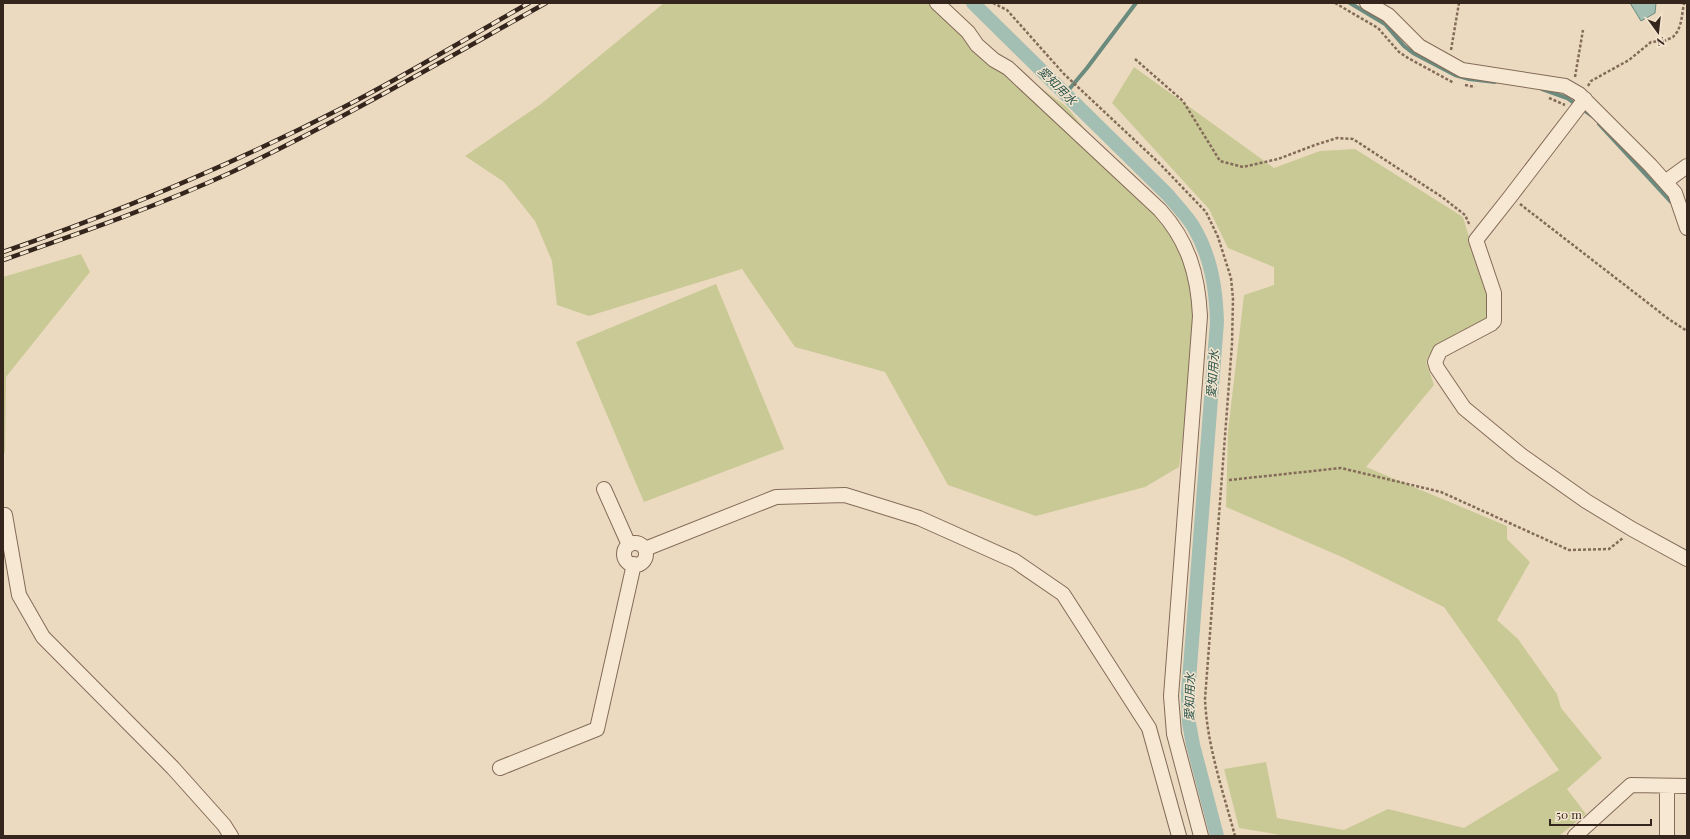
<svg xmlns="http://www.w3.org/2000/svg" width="1690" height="839" viewBox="0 0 1690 839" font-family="'Playfair Display','Noto Sans JP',serif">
<rect width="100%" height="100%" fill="#ecdac0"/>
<!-- green -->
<path fill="#c9c995" d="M664 3H934L1005 62 1067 107 1187 256 1198 319 1179 467 1145 487 1036 516 948 485 885 372 795 347 742 269 589 316 557 305 552 261 535 221 504 182 465 156 541 104Z
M1134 67 1274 168 1320 151 1355 149 1463 217 1472 247 1490 293 1491 320 1429 355 1426 362 1434 385 1366 467 1507 526V539L1530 562 1497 620 1518 639 1557 694 1561 708 1602 758 1567 789 1586 814 1559 836H1286L1239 828 1224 769 1266 762 1277 818 1344 830 1388 809 1464 828 1559 770 1444 607 1342 557 1226 507 1228 431 1244 295 1274 285V267L1228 248 1209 209 1112 103Z
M81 254 90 272 6 377 5 452 3 455V277Z
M716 284 784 449 644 502 576 342Z"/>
<!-- water -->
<path fill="#a3beb3" stroke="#6b8b7f" d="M1630 3H1656L1655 13 1641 21Z"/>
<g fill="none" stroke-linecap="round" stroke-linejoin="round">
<!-- stream -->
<path stroke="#6b8b7f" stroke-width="4" d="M1350 3 1385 24 1404 46 1413 53 1455 75 1469 79 1495 82
M1542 89 1567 98 1592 116
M1066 93 1087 68 1136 3
M1599 124 1671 202"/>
<!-- canal -->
<path stroke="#a3beb3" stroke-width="14" d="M973 3 1168 195C1176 205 1186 215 1193 226 1211 256 1216 288 1217 322L1188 693 1189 723 1193 745 1217 836"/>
<!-- minor casing -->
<g stroke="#846b59" stroke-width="16">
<path id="minor" d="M937 3 968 32 977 45 994 60 1008 68 1160 210C1188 241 1198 274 1200 316L1171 696 1174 734 1201 836
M1367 3 1388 15 1419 46 1462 70 1565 86 1579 94 1651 166 1675 193 1687 228
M1585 99 1510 197 1476 240 1494 293V321L1491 324 1440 351 1435 362 1437 368 1464 408 1521 455 1586 501 1632 529 1687 559
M1665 182 1687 166
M604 489 629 545
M5 515 19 595 43 637 173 768 224 825 231 836
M624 554a11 11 0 1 1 22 0a11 11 0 1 1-22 0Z
M645 549 776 497 845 495 919 518 1015 561 1063 594 1149 728 1179 836
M500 768 597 729 634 564
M1667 786V836
M1575 836 1631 785 1687 786"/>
</g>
<!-- path -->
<path stroke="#846b59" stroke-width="2.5" stroke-dasharray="3 2" stroke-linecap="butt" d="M993 3 1007 10 1064 74 1159 163 1206 212 1218 237 1231 278 1233 299 1232 344 1205 699C1207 746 1223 791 1235 836
M1335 3 1378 28 1399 52 1408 58 1454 83
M1451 50 1459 3
M1135 59 1183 101 1220 161 1243 167 1278 159 1315 145 1337 138 1353 139 1442 197 1465 215 1470 226
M1575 77 1583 30
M1465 85 1475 87
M1588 86 1591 81 1629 60 1651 42 1664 41 1673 37 1678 31 1681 22 1684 3
M1549 98 1565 105
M1520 204 1670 320 1687 331
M1229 480 1341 468 1441 492 1569 550 1609 549 1623 538"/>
<!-- minor -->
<use href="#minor" stroke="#f7e8d3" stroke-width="14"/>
<!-- rail casing -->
<g stroke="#34251d" stroke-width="4.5">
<path id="rail" d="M3 252C119 212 233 164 342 108 406 75 467 38 529 3
M3 260C80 233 158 206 232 172 339 121 442 61 546 3"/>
</g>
<!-- rail -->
<use href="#rail" stroke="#f4e5cf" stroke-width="3" stroke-dasharray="9" stroke-linecap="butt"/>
</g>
<g text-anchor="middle" stroke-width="3" stroke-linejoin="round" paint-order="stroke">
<!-- water labels -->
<g font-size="12" font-style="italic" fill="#2c544c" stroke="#f4e5cf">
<text transform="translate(1057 86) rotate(45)" y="4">愛知用水</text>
<text transform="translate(1213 374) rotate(-86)" y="4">愛知用水</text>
<text transform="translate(1190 697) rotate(-89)" y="4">愛知用水</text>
</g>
</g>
<!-- border -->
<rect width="1690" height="839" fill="none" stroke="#34251d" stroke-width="8"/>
<!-- north arrow -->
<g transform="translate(1658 32) rotate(165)" stroke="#f4e5cf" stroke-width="3" paint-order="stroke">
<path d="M0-3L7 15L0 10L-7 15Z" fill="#34251d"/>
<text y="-6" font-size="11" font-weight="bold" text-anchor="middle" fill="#34251d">N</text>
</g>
<!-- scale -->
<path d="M1550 819v6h101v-6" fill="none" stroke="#34251d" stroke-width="2"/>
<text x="1556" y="819" font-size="12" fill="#34251d" stroke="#f4e5cf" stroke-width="3" paint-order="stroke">50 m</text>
</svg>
